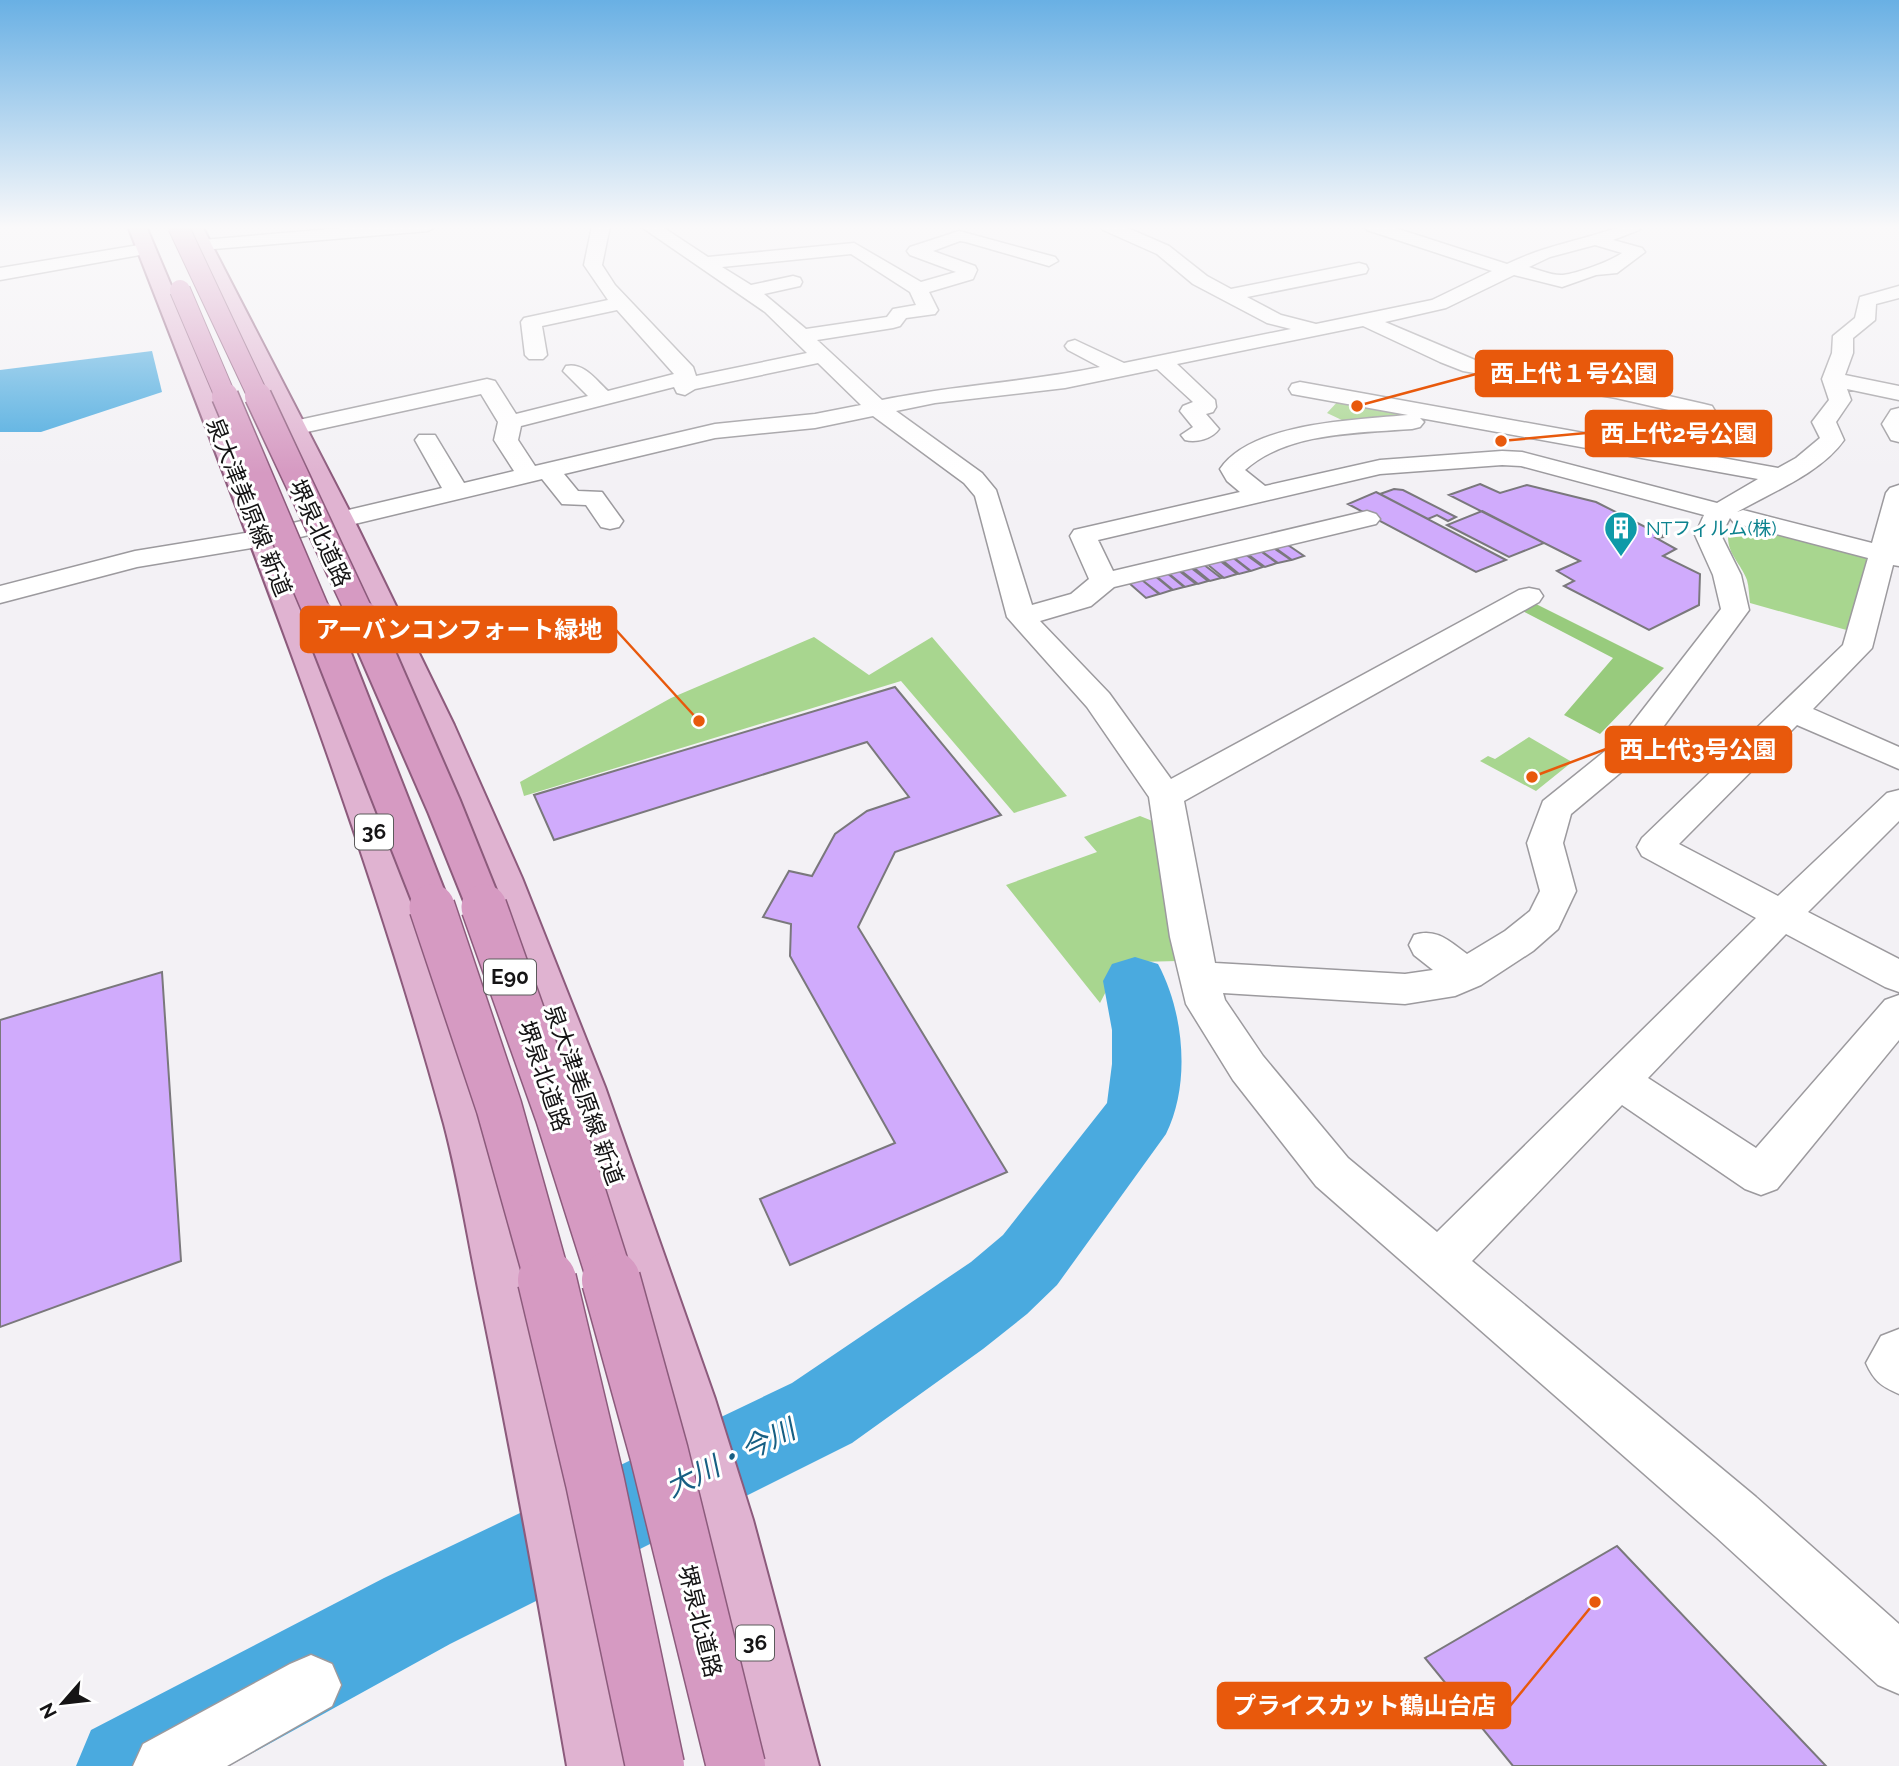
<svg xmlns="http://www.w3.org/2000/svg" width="1899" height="1766" viewBox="0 0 1899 1766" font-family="Raleway,'Noto Sans JP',sans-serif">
<rect width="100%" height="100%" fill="#f3f1f5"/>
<!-- green -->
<path fill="#a8d68f" d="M1340 399 1420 417 1346 422 1327 413Z
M1762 527 1870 558 1850 631 1750 603C1749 596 1749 587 1747 580 1740 561 1724 552 1729 529L1758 537Z
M814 637 869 675 932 637 1067 796 1014 813 901 681 524 796 520 782 671 698Z
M1529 737 1572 762 1536 791 1480 761 1488 756 1495 759Z
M1140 816 1155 822 1178 961 1137 962 1117 970 1100 1003 1006 885 1097 852 1084 837Z"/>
<!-- forest -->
<path fill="#98cb7d" d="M1530 601 1664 668 1600 734 1564 715 1613 658 1517 608Z"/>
<!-- water -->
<path fill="#4aaadf" d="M152 351 162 392 41 432H0V370Z"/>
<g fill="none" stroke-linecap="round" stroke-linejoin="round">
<!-- river -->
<path fill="#4aaadf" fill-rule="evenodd" d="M1135 957 1158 964C1184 1012 1191 1084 1166 1134L1057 1285 1027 1314 983 1349 852 1443 450 1644 229 1766H76L91 1730 384 1578 792 1383 971 1262 1003 1235 1107 1103 1112 1064V1030L1103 981 1112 964Z"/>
</g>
<!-- building -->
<path fill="#d0abfc" stroke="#7a787c" stroke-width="2" d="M1480 484 1500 493 1527 485 1596 502 1665 537 1656 538 1676 549 1663 556 1700 574 1699 605 1649 630 1564 586 1574 581 1557 571 1580 561 1449 495Z
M1394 489 1403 490 1456 517 1448 521 1437 515 1428 519 1380 494Z
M1376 492 1506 560 1476 572 1348 504Z
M1482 511 1544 543 1509 557 1447 525Z
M1285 543 1304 556 1292 560 1274 547Z
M1272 547 1291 560 1278 563 1260 550Z
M1259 550 1277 563 1265 567 1246 553Z
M1245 554 1263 567 1251 571 1233 557Z
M1232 557 1250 571 1239 574 1222 560Z
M1219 560 1237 574 1224 578 1207 564Z
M1203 564 1221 578 1210 581 1193 567Z
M1190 567 1208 581 1198 584 1180 570Z
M1178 570 1196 584 1185 587 1168 573Z
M1167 573 1184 587 1173 590 1156 576Z
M1155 576 1172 590 1160 594 1142 580Z
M1142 580 1159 594 1146 598 1129 583Z
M895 687 1001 815 895 852 858 927 1007 1172 790 1265 760 1199 895 1143 790 956 791 924 763 917 789 871 812 876 835 834 867 811 909 797 867 742 554 840 534 795Z
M162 972 181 1261 0 1327V1020Z
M1617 1546 1826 1766H1513L1425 1658Z"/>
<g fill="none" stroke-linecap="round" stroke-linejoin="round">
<!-- minor casing -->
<g stroke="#9c9a9e" stroke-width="3">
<path id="minor" d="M366 226H437L428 231 202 250 193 245 202 240Z
M592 226H610L602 265 615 285 693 367 696 376 807 353 765 312 640 226H661L708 257 854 243 921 282 956 272 910 255 907 251 910 247 959 231 1055 257 1058 261 1049 266 966 242 960 241 933 251 975 266 977 270 973 279 929 292 938 310 935 314 906 318 900 326 893 328 817 340 882 400C954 385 1028 382 1100 367L1068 350 1065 346 1068 342 1075 340 1124 363 1291 329 1267 323 1193 284 1157 254 1103 230 1100 226H1123L1169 246 1207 276 1231 289 1359 263 1366 265 1368 269 1366 273 1247 297 1281 315 1316 324 1432 300 1492 271 1367 230 1364 226H1389L1507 264C1534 251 1558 245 1587 237 1608 231 1619 226 1642 226L1639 230 1613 240 1642 248 1645 252 1617 273 1596 275 1562 287 1514 275 1446 308 1385 322 1475 360 1616 384 1704 404 1712 406 1715 411 1712 416 1704 418 1616 398 1463 371 1440 362 1363 326 1177 364 1215 400 1216 407 1213 412 1206 414 1219 429C1212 439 1196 443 1185 440L1181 435 1193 427 1180 411 1183 406 1193 402 1157 369 1065 388 935 403 896 411 982 473 996 490 1032 605 1071 594 1089 579 1070 536 1074 530 1240 492 1227 481 1220 469C1252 422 1357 420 1408 415L1292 394 1289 389 1292 384 1300 382 1778 468 1796 458 1820 438 1812 422 1829 400 1822 379 1832 353 1833 336 1855 318 1860 297 1899 286V298L1876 304 1875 320 1853 338V353L1845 375 1899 386V400L1847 389 1851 400 1836 422 1844 440C1821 473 1772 492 1737 512L1743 510 1872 543 1886 493 1890 488 1899 485V566L1893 565 1872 648 1813 709 1899 747V769L1797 725 1679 844 1778 896 1887 793 1899 790V821L1808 912 1899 959V992L1885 987 1786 934 1648 1078 1756 1148 1885 1000 1899 995V1040L1777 1189 1761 1195 1745 1189 1622 1105 1472 1261 1756 1497 1899 1624V1694L1878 1685 1716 1537 1316 1186 1233 1080 1186 1004 1170 937 1149 797 1087 707 1007 617 975 496 964 483 873 416 815 428 715 438 564 474 578 491 602 492 623 521 619 527 610 529 601 527 586 505 562 504 542 479 263 546 137 567 0 603V586L135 551 263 530 442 488 415 440 419 435H435L464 483 514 471 494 440 498 422 481 394 293 435 285 433 281 428 285 423 487 379 495 381 516 414 588 396 563 371 566 366C584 362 596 380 608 391L674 374 617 310 542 326 547 355 543 359H529L525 355 521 322 524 318 608 300 584 265ZM1595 245 1622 253C1609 262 1578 273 1563 275 1553 276 1539 270 1529 267L1550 257ZM851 254 910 292 916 305 893 309 887 317 806 329 764 294 800 286 802 282 800 278 793 276 751 285 722 267ZM818 363 861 405 815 414 715 424 535 466 518 440 521 426 674 387 677 393 685 395 695 389ZM1420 418 1758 479 1717 503 1522 452 1502 451 1380 460 1265 486 1245 470C1287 432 1358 433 1412 429L1420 427 1424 422ZM1502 465 1521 466 1704 515 1695 535 1713 575 1721 609 1620 739 1543 801 1527 843 1540 891 1530 911 1505 931 1467 954C1449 941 1437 928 1414 935L1409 945 1414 955 1433 970 1405 974 1215 963 1184 801 1539 602 1543 596 1539 590 1529 588 1519 590 1171 779 1109 693 1040 621 1091 606 1114 587 1376 524 1380 519 1376 514 1367 511 1113 571 1098 540 1380 474ZM1730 518 1734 523 1868 558 1843 645 1642 838 1637 847 1642 856 1756 918 1437 1232 1348 1158 1263 1056 1225 1000 1223 993 1405 1004 1455 996 1481 985 1533 951 1558 929 1576 891 1563 843 1571 814 1644 753 1749 610 1741 575 1721 535Z
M145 244 151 245 154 249 151 253 0 280V268Z
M1899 408V442L1891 440 1882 424 1891 410Z
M1899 1329V1394C1881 1386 1874 1381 1866 1363L1881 1336Z
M311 1655 332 1664 341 1685 332 1706 227 1766H133L143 1744 290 1664Z"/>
</g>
<!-- primary casing -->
<g stroke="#8c5b7c" stroke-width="4">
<path id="primary" d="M128 226H146C251 476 360 725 444 983 460 1032 478 1081 492 1130 548 1340 589 1554 633 1766H567C540 1610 512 1453 480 1298 468 1240 459 1181 444 1124 360 817 243 522 128 226Z
M184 226H202L354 520 454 725 522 878 605 1087 715 1399 753 1520 819 1766H753L695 1520 661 1399 561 1087 484 878 420 725 326 520Z"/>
</g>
<!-- minor -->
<use href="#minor" fill="#fff" fill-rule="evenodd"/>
<!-- primary -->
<use href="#primary" fill="#e0b3d1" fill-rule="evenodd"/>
<!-- trunk-bridge-far4 casing -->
<g stroke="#8c5b7c" stroke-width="22" stroke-linecap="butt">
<path id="trunk-bridge-far4" d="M178 226 259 398
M180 290 226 398"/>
</g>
<!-- trunk-bridge-far3 casing -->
<g stroke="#8c5b7c" stroke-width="29" stroke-linecap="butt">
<path id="trunk-bridge-far3" d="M225 396 320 620
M258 396 363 620"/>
</g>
<!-- trunk-bridge-far2 casing -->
<g stroke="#8c5b7c" stroke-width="38" stroke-linecap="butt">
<path id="trunk-bridge-far2" d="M319 618 433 908
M362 618 444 806 485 908"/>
</g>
<!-- trunk-bridge-far1 casing -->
<g stroke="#8c5b7c" stroke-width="48" stroke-linecap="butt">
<path id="trunk-bridge-far1" d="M432 907 499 1107 548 1282
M484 907 558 1115 611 1282"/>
</g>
<!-- trunk-bridge casing -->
<g stroke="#8c5b7c" stroke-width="61" stroke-linecap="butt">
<path id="trunk-bridge" d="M547 1280 595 1482 655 1766
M611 1280 659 1453 736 1766"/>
</g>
<!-- trunk-bridge-far4 -->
<use href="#trunk-bridge-far4" stroke="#d69ac2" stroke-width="20"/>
<!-- trunk-bridge-far3 -->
<use href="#trunk-bridge-far3" stroke="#d69ac2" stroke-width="26"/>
<!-- trunk-bridge-far2 -->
<use href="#trunk-bridge-far2" stroke="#d69ac2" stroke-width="34"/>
<!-- trunk-bridge-far1 -->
<use href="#trunk-bridge-far1" stroke="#d69ac2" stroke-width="45"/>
<!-- trunk-bridge -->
<use href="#trunk-bridge" stroke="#d69ac2" stroke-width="58"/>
</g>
<!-- sky -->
<linearGradient id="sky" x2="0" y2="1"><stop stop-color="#69b0e4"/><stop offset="0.48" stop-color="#faf9fa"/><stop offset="1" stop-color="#faf9fa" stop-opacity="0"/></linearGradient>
<rect width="1899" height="473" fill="url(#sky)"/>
<!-- icons -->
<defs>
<g id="building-pin" transform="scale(1.75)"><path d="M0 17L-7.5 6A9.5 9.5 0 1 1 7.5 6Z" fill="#0f9aa8" stroke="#fff"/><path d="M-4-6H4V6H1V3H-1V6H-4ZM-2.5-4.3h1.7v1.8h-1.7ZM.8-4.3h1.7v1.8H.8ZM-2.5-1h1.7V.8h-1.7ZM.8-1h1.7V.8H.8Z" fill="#fff"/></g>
</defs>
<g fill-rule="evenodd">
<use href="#building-pin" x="1621" y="528"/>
</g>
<g text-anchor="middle" stroke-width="6" stroke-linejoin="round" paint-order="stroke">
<!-- far-culture labels -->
<g font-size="19" fill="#0d838f" stroke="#fff" text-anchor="start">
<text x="1646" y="535">NTフィルム(株)</text>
</g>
<!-- shield labels -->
<g fill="#fff" stroke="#5b5a5b" stroke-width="2">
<rect x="355" y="814.5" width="38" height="35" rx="5"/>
<rect x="484" y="959.5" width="52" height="35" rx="5"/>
<rect x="736" y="1625.5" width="38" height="35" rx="5"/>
</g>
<g font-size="21" font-weight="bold" fill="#151415">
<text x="374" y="839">36</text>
<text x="510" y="984">E90</text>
<text x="755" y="1650">36</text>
</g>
<!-- street labels -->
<g font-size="23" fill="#151415" stroke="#fff">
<text transform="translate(249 507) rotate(68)" y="8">泉大津美原線 新道</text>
<text transform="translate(320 533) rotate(65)" y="8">堺泉北道路</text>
<text transform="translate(544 1076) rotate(71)" y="8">堺泉北道路</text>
<text transform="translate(584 1095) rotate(70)" y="8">泉大津美原線 新道</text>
<text transform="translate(700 1621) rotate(76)" y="8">堺泉北道路</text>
</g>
<!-- near-water labels -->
<g font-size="28" font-style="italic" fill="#175f83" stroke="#fff">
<text transform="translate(730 1458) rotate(-26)" y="10">大川・今川</text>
</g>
</g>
<!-- callouts -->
<path fill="none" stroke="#e8590c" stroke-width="2.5" d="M1357 406L1476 374M1501 441L1586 433M699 721L616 630M1532 777L1606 749M1595 1602L1510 1706"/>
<g fill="#e8590c" stroke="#fff" stroke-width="2.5">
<circle cx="1357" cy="406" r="7"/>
<circle cx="1501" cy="441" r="7"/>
<circle cx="699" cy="721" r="7"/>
<circle cx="1532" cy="777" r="7"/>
<circle cx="1595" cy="1602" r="7"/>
</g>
<g fill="#e8590c" stroke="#e8590c" stroke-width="2.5">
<rect x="1476" y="351" width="196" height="45" rx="7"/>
<rect x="1586" y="411" width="185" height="45" rx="7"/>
<rect x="301" y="607" width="315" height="45" rx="7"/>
<rect x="1606" y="727" width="185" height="45" rx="7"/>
<rect x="1218" y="1683" width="292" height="45" rx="7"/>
</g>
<g font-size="24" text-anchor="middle" font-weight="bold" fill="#fff">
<text x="1574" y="382">西上代１号公園</text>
<text x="1679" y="442">西上代2号公園</text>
<text x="459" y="638">アーバンコンフォート緑地</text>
<text x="1698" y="758">西上代3号公園</text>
<text x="1364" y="1714">プライスカット鶴山台店</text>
</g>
<!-- north arrow -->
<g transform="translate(63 1703) rotate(242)" stroke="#ffffff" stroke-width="5" paint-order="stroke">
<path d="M0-5L12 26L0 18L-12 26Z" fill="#151415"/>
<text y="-10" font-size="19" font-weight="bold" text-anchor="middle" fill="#151415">N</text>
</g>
</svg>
